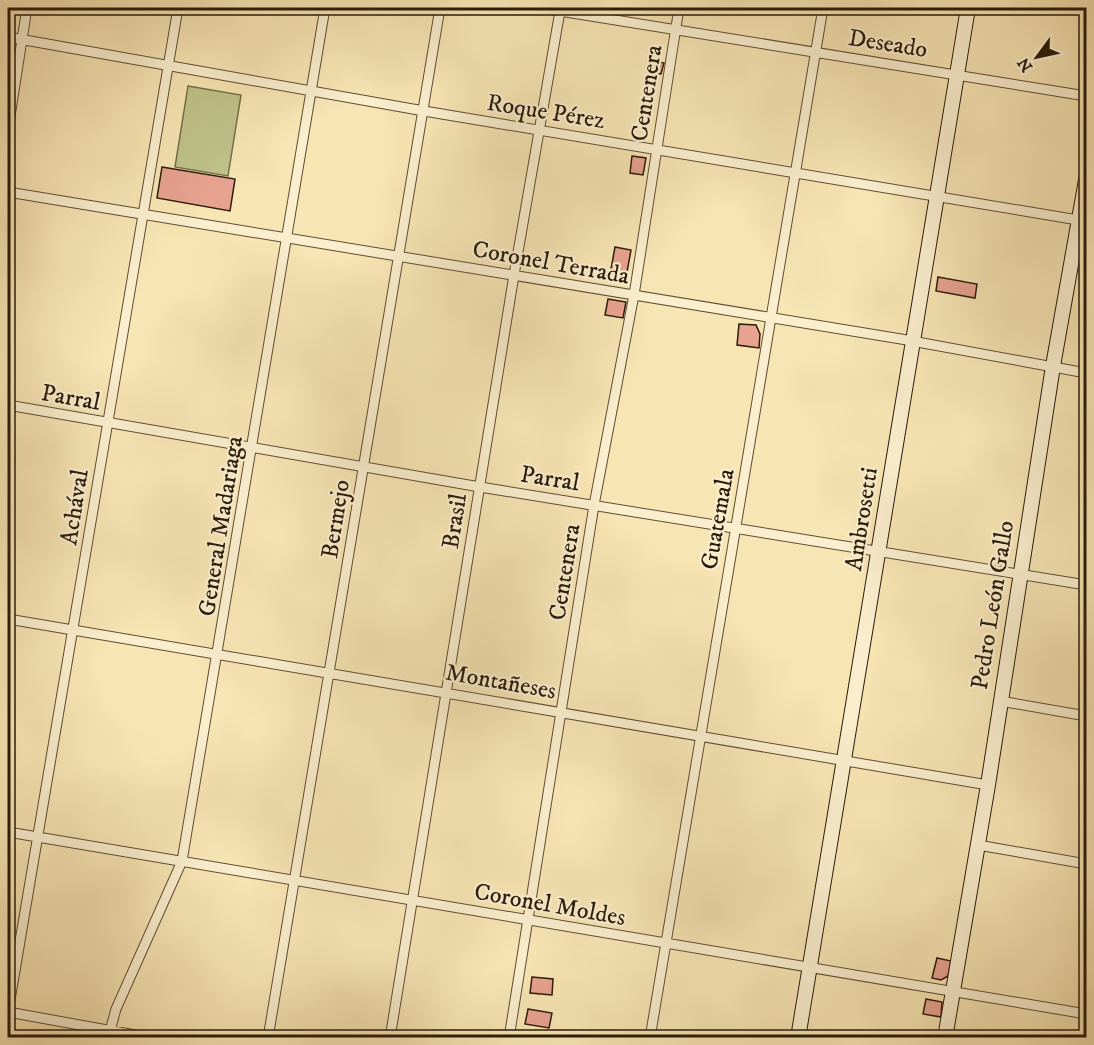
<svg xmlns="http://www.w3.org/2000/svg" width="1094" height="1045" viewBox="0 0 1094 1045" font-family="'IM FELL DW Pica',serif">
<rect width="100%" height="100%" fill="#f7e5b3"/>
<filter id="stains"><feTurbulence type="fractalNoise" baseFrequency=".00333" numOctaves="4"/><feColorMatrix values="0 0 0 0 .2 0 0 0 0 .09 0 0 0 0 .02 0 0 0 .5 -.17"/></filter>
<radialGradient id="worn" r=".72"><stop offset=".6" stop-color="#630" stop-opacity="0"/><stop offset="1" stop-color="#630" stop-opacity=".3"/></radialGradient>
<!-- green -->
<path fill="#bfc38a" stroke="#746f4a" stroke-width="1.5" d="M188 86 241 95 228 176 175 167Z"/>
<!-- building -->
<path fill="#e8a290" stroke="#2a1b0a" stroke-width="1.5" d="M654 61 664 63 661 74 652 73Z
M632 156 646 158 643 175 630 173Z
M162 167 235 179 230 211 157 198Z
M615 247 631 250 625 283 609 280Z
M938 277 977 284 975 298 936 291Z
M608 299 626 302 623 318 605 315Z
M739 324 756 325 760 334 759 348 737 345Z
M937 958 951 961 948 976 941 980 932 978Z
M532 977 553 979 552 995 530 993Z
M926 999 942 1002 941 1017 923 1014Z
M528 1009 552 1013 549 1028 525 1024Z"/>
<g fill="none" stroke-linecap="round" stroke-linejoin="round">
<!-- street casing -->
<g stroke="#5d4e34" stroke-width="11">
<path id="street" d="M541 8 1086 96
M8 37 424 111 1078 220
M8 129 27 8
M8 192 901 339 1086 373
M8 405 480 487 1086 585
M8 619 988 785
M1000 701 1086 716
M8 832 1086 1014
M978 845 1086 864
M8 1012 178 8
M8 1012 152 1038
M108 1038 116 1009 182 861 325 8
M268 1038 440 8
M390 1038 514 275 560 11
M509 1038 594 505 634 295 679 8
M650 1038 823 8"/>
</g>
<!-- secondary casing -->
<g stroke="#2a1b0a" stroke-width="16">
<path id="secondary" d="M798 1038 968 8
M945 1038 988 785 1053 366 1086 180"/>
</g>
<!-- street -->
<use href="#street" stroke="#faeece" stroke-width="9"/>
<!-- secondary -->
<use href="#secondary" stroke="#faeece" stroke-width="14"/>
</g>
<g text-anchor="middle" stroke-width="4.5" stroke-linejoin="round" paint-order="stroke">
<!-- street labels -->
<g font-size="24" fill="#2a1b0a" stroke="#faeece">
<text transform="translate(888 43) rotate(9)" y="8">Deseado</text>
<text transform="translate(646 93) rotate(-81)" y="8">Centenera</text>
<text transform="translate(546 111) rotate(9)" y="8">Roque Pérez</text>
<text transform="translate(551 262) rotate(10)" y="8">Coronel Terrada</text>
<text transform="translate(71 397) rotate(10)" y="8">Parral</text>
<text transform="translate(550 478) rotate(9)" y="8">Parral</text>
<text transform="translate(74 507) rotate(-81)" y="8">Achával</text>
<text transform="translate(335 519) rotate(-81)" y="8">Bermejo</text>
<text transform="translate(717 519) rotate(-80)" y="8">Guatemala</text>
<text transform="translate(861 519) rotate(-81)" y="8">Ambrosetti</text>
<text transform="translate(454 521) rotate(-81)" y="8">Brasil</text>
<text transform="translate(220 526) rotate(-81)" y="8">General Madariaga</text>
<text transform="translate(564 572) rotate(-81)" y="8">Centenera</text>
<text transform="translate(992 605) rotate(-81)" y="8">Pedro León Gallo</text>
<text transform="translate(501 681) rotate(10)" y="8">Montañeses</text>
<text transform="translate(550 904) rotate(10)" y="8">Coronel Moldes</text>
</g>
</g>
<!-- margin -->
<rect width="1094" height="1045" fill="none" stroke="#f7e5b3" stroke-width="30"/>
<rect x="9" y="9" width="1076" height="1027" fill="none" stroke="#2a1b0a" stroke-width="3"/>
<rect x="15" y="15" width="1064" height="1015" fill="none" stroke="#2a1b0a" stroke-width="1.5"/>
<!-- north arrow -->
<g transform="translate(1037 57) rotate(237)" stroke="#faeece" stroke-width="4.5" paint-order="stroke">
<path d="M0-4.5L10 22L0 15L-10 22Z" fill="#2a1b0a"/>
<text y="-9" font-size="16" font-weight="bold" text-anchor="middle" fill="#2a1b0a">N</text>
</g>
<rect width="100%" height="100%" filter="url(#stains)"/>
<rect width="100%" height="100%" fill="url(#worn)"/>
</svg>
